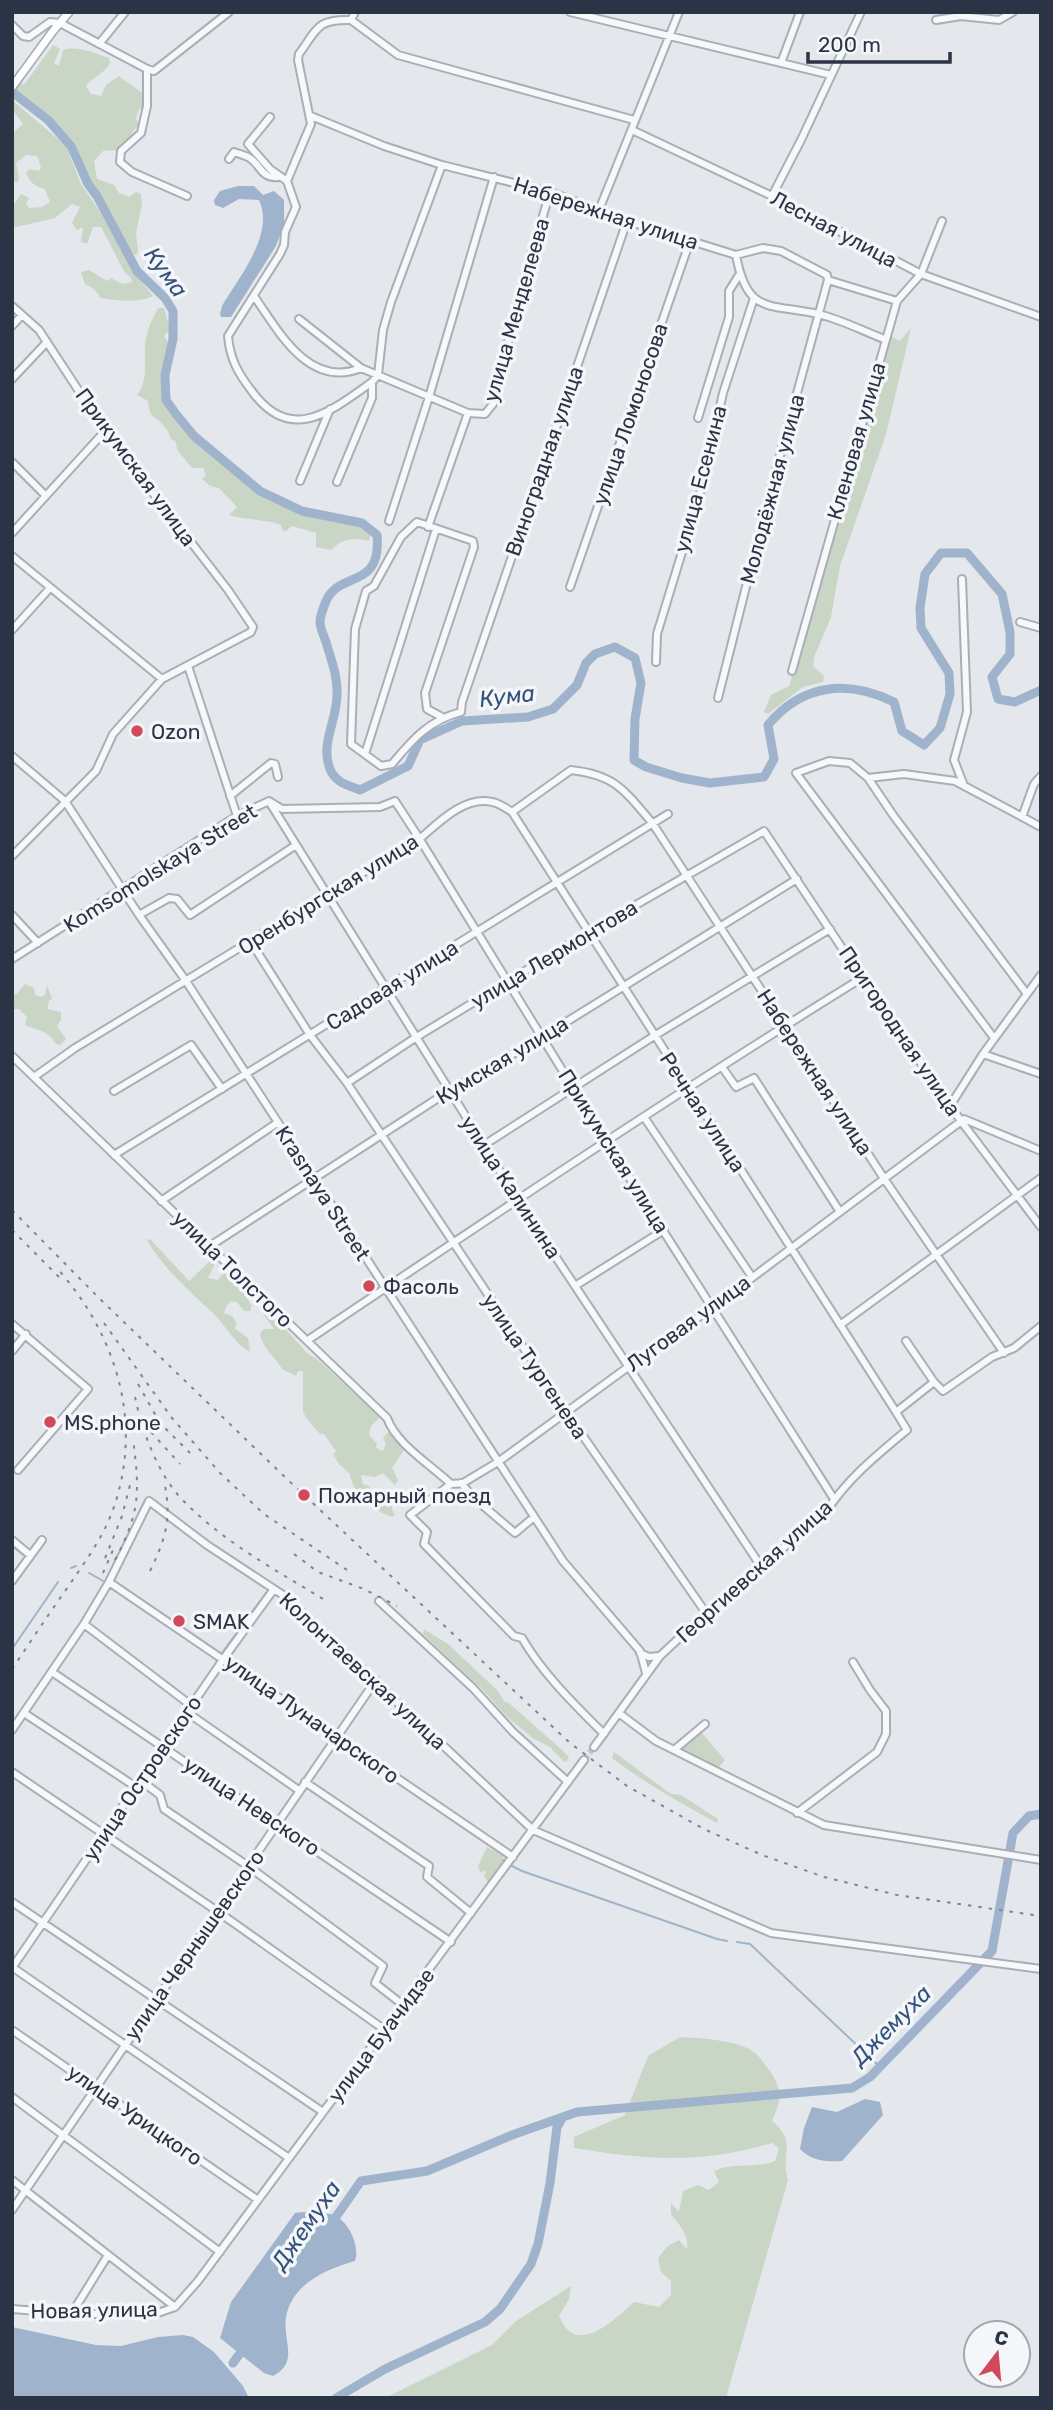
<svg xmlns="http://www.w3.org/2000/svg" width="1053" height="2410" font-family="Rubik,sans-serif">
<rect width="100%" height="100%" fill="#e4e7ec"/>
<path fill="#c9d6c5" d="M53,45l7,4 -6,14 5,3 4,-16c15,-5 31,3 46,8l1,5c-5,10 -17,14 -24,23l5,8 10,2 5,-11 13,-9 26,19v12l-6,2 -3,9 3,7 -7,7v6l-14,12 -15,1 -9,10 3,18 17,6 5,8 10,4 7,-5 5,2 1,9 -6,30 2,19 -2,3 -4,-1 -31,-57 -10,-14 -17,-41 -24,-25 -38,-28v-12l12,8z
M12,100l54,46 15,38 18,26 36,64 18,22c-16,7 -35,5 -52,2l-7,-9 -9,-5 -4,-12 8,-2 18,11 4,-3 11,6 10,-2 -1,-4 -7,-7 -23,-44h-8l-6,17 -6,-2 2,-15 -6,3 -5,-7 8,-16 -8,-3 -17,14 -43,10v-21l9,-13 8,4 -3,6 3,4 13,-1 8,-5 -5,-13c-9,-2 -16,-7 -19,-16l3,-4 10,2 2,-4 -4,-11 -11,-1 -10,8 3,15 -2,5 -5,-2v-47l11,-10 -11,-15z
M158,308h6l6,21 -6,7 4,6 -7,34 2,24 29,38 68,56 41,19 59,12 11,9 -2,7c-16,-4 -27,-2 -38,9l-15,-3v-14l-24,-7 -6,5 -4,-1 -1,-5c-16,-6 -35,-5 -52,-10l8,-8 -18,-19 -9,-2 -8,-7 4,-4 -3,-7h-11l-14,-17 -3,-10 -4,-2c-2,-4 -3,-9 -6,-12 -9,-11 -16,-8 -17,-26l-11,-6c14,-17 4,-40 10,-61 2,-9 7,-18 11,-26z
M911,328l-25,106 -46,132 -9,51 -17,40 -1,9 11,10 -1,6 -20,5 -35,27 -4,-2 7,-17 18,-9 74,-250 21,-86 6,-14 10,5z
M25,984l9,4 1,7 6,2 4,-2 2,-10 5,13 -3,3 -2,8 14,3v8l-4,6 9,13 -6,6 -5,-2c-6,-12 -18,-13 -30,-18l2,-8 -8,-8h-7v-15h5z
M150,1239l39,42 23,-22 3,4 -7,15 10,2 6,-8 3,1 15,17 10,16 -2,5h-6l-7,-9 -5,-1 -6,5 -2,7 8,3 5,8 -3,4 14,10 2,14c-15,-8 -25,-27 -37,-39 -24,-22 -50,-45 -66,-73z
M268,1310l39,43 11,7 62,57 -9,9 -2,9 8,9 -1,4 7,3 3,-7 -3,-6 5,-6 12,10 4,8 -12,18 6,12 -3,5 -12,-12 -8,4 -14,-2 2,9 6,2 4,10 11,-5 8,10v8l3,6 -3,2c-16,-5 -41,-25 -42,-43l-11,-10 -6,-10 3,-3 -12,-17h-4l-14,-16 -3,-7v-40h-5l-2,5 -14,-7c-6,-12 -21,-22 -22,-36l4,-4h10l-12,-17z
M424,1629l24,15 50,47 6,10 6,3 52,46 7,7 -2,4 -3,1 -14,-15 -16,-8 -29,-24 -18,-21 -64,-60z
M701,1732l24,28 -7,8 -36,-19 15,-16z
M614,1752l57,42 10,1 37,24 -1,4c-36,-20 -71,-39 -105,-65z
M487,1847l16,9 -1,8 -14,18 -4,-6 2,-5 -6,1 -2,-6z
M680,2037c19,1 60,3 75,16 5,4 10,12 14,17 14,19 12,32 3,51 26,22 8,32 16,59l-62,218h-341l107,-53 24,-24 55,-35 -2,13 -10,17c17,42 54,5 75,-14l25,5 12,-12v-14l-10,-9 -3,-14 10,-12 11,-6 8,9c2,-15 -7,-23 -16,-35v-11l8,9 4,-21 15,-6 11,5 10,-8 -5,-11c19,-9 41,-2 61,-10l4,-13 -7,-5c-72,21 -125,17 -198,5v-11l51,-22 23,-59z"/>
<path fill="#9fb4cc" d="M238,186h16l9,9 11,-4 10,9v24l-8,22 -45,71h-10l-1,-3 2,-8c17,-29 53,-72 37,-106l-20,-1 -16,9 -8,-3 -1,-5 6,-9z
M865,2099l15,3 3,13 -41,46c-16,1 -31,0 -42,-12l4,-21 8,-21 25,5z
M313,2211c7,2 17,2 23,5 14,8 24,31 19,45 -29,8 -63,23 -69,56 -4,23 14,45 -13,59l-9,-3 -44,-35 11,-36 64,-89z
M12,2327l84,18 25,1 37,-9 25,-2 10,2 21,15 29,34 6,12h-237z"/>
<g fill="none" stroke-linecap="round" stroke-linejoin="round">
<path stroke="#9fb4cc" stroke-width="2" d="M12,1546l13,10
M71,1568l5,-2
M89,1573l16,9
M12,1649l46,-67
M222,1653l44,-60
M503,1860l2,1
M512,1866l10,5 195,68 10,2
M737,1942l13,2 130,123"/>
<path stroke="#9fb4cc" stroke-width="9" d="M12,92l36,28 23,26 17,38 9,12 40,75 28,27 8,13v28l-8,36 1,25 10,14 18,22 66,55 42,20 60,12 15,12c5,55 -37,35 -51,66 -2,5 -6,15 -6,21 0,6 4,14 6,20 5,17 12,35 11,53 0,25 -17,49 -7,74 5,13 17,16 30,21l48,-24 12,-26 42,-19 66,-4 25,-8 24,-24 9,-22 9,-9 20,-7 20,11 6,25 -6,36 -1,41 12,7 36,11 28,5 54,-6 10,-18 -6,-34c34,-41 79,-46 126,-23l8,29 22,14 16,-17 10,-34 -1,-21 -28,-45 -1,-20 5,-34 16,-21h26l35,41 8,38v22l-18,23 6,22 17,3 26,-12
M331,2224l30,-43 66,-10 85,-36 65,-23 275,-24 18,-11 122,-126 21,-118 16,-17 12,-2
M233,2363l13,-18
M336,2398l49,-29 100,-47 15,-13 31,-45 7,-20 12,-61 7,-56 6,-10"/>
<path stroke="#bfc3cb" stroke-width="6" stroke-dasharray="6 3" stroke-linecap="butt" d="M584,1760l10,-13"/>
<g stroke="#a9aeb7" stroke-width="10">
<path id="minor" d="M570,12l261,63
M351,20l47,35 236,65
M936,20l25,-4 38,4 14,-8
M12,25l11,11 6,1 21,-15 10,1 87,46
M99,44l26,-32
M781,63l19,-51
M311,116l73,30 58,19 108,27 77,29 109,34 27,-7 18,3 46,24 1,5 69,21
M270,117l-22,27 22,25 17,12 9,26 -11,25 -1,13 -4,9 -52,82c2,23 10,37 23,54 39,55 79,22 121,-8l6,-7 5,-45 8,-28 51,-137
M632,130l140,66 149,78 120,43
M229,159l5,-7c5,2 12,3 17,7 10,7 11,20 27,18
M287,181l24,-57 -13,-64 1,-6c19,-26 18,-35 52,-34l4,-8
M187,196l-55,-24 -12,-10 1,-11 20,-18 6,-27v-37l7,2 75,-59
M772,196l29,-56 60,-128
M599,210l80,-198
M736,255c11,61 34,48 82,59 22,5 45,17 66,25
M254,296c25,36 55,93 107,72
M12,306l27,24 66,101 123,159 25,37 -2,5 -89,47 -49,55 -17,37 -84,85
M299,319l62,49 107,45
M12,326l10,-11
M12,379l35,-37
M698,418l31,-101v-26l10,-16
M12,462l34,34
M300,481l30,-72
M337,482l35,-84v-16
M389,521l40,-124 65,-220
M428,527l40,-114 17,1 8,-10 26,-107 31,-105
M12,533l93,-102
M12,556l150,123
M962,579l5,133 -13,48 9,23
M570,587l120,-346
M1020,622l21,6
M12,630l38,-42
M656,662l1,-28 47,-154 19,-87 31,-95
M188,666l49,150
M792,671l105,-370 24,-27 21,-53
M718,698l50,-199 60,-219
M442,717l-15,-8 -2,-16 49,-146 -1,-6 -56,-19 -16,15 -27,49 -8,5 -11,38 -4,115 30,22 11,-2c20,-24 37,-44 69,-52l1,-10 165,-481
M365,754l71,-225
M12,756l53,45 74,114 47,66 377,580 77,90 6,22
M868,778l25,37 134,179
M230,796l41,-33 4,1 3,13
M270,803l248,397 244,368
M512,812l384,600
M1022,817l12,-33 7,-8
M12,915l26,28
M139,915l30,-17 8,1 13,16 106,-70
M251,942l59,93 37,48 220,330 139,200
M12,959l225,-143 32,-15 13,8 98,-2 15,-6 24,37 187,303 228,358
M994,1038l-198,-265 33,-12 21,2 18,15 36,-4 51,7 86,46
M983,1054l58,20
M12,1056l375,362c10,27 43,46 64,66
M722,1067l14,20 18,-9 86,134
M34,1077l41,-29 348,-212c18,-16 43,-40 69,-34 7,1 14,6 20,10l59,-42c45,5 54,21 82,54l232,356 119,173
M347,1083l68,-45 174,-106 175,-101 98,147 99,143 80,106
M114,1091l77,-46 31,44
M950,1106l33,-52 58,-79
M644,1117l108,160
M484,1145l170,-109 176,-107
M114,1155l554,-341
M161,1201l116,-78
M210,1246l239,-155 93,-54 255,-158
M575,1286l89,-56
M12,1324l76,65 -70,81
M840,1325l201,-147
M308,1340c183,-123 366,-246 554,-362
M906,1341l28,41
M12,1351l14,-17
M461,1483l13,15 41,35 19,-16
M12,1540l18,15
M12,1581l30,-41
M109,1582l404,275
M379,1601l94,87 40,44 55,50
M84,1624l104,79v10l112,78
M640,1653l9,4 11,-1
M52,1672l399,270
M24,1713l112,74
M620,1714l36,27 168,84 217,35
M12,1730l72,-106 25,-42 40,-81 58,44 76,50 250,235 238,103 270,36
M604,1734c-30,-30 -61,-60 -82,-96l-8,-2 -90,-92 3,-12 -17,-17 41,-31 12,-1 35,-21 130,-95 85,-60 251,-188 77,32
M594,1747l66,-91 46,-43 120,-101c21,-33 52,-58 81,-82l-11,-18 38,-30 9,9 49,-34 22,-9 27,-22
M674,1750l31,-26
M12,1772l205,139 168,119
M140,1780l20,15 4,14 84,57 135,100 -8,17 28,22
M305,1782l124,84 -2,11 44,36
M797,1813l80,-61 9,-18v-23l-16,-21 -17,-28
M12,1902l311,210
M12,1967l277,191
M12,1968l212,-310 50,-69
M12,2030l246,170
M12,2097l208,155
M12,2180l163,127
M12,2210l364,-530
M12,2309l65,5h78l20,-7 23,-26 386,-521
M72,2313l36,-58"/>
</g>
<g stroke="#a3abb8" stroke-width="10">
<path id="major" d="M12,87l41,-56 16,-19"/>
</g>
<use href="#minor" stroke="#f7f8fa" stroke-width="6"/>
<use href="#major" stroke="#fff" stroke-width="7"/>
<path stroke="#7d8696" stroke-width="2" stroke-dasharray="3.5 7" stroke-linecap="butt" d="M12,1210l88,89 188,181 282,263 57,43 77,43 58,26 62,22 73,18 144,21
M12,1230l47,47
M104,1323l68,95 48,55 44,41 86,58
M138,1384l22,39 30,30
M135,1397c7,33 21,72 43,98 40,44 96,74 145,104
M151,1432l29,32
M294,1554l24,18 46,17 33,17
M105,1558l17,-42 8,-31
M115,1560c25,-48 25,-67 18,-121
M150,1571c16,-33 22,-53 14,-90
M103,1573l10,-23
M12,1669c19,-28 38,-57 58,-85 15,-22 31,-44 41,-69 34,-88 7,-179 -55,-248"/>
</g>
<g fill="#d1495b" stroke="#f4f6f9" stroke-width="2.5">
<circle cx="137" cy="731" r="7"/>
<circle cx="369" cy="1286" r="7"/>
<circle cx="50" cy="1422" r="7"/>
<circle cx="304" cy="1495" r="7"/>
<circle cx="179" cy="1621" r="7"/>
</g>
<g text-anchor="middle" dominant-baseline="central" stroke-width="7" stroke-linejoin="round" paint-order="stroke">
<g font-size="21" fill="#2b3445" stroke="#f4f6f9">
<text transform="translate(606 213) rotate(18)">Набережная улица</text>
<text transform="translate(834 229) rotate(28)">Лесная улица</text>
<text transform="translate(516 310) rotate(-74)">улица Менделеева</text>
<text transform="translate(630 414) rotate(-71)">улица Ломоносова</text>
<text transform="translate(856 441) rotate(-74)">Кленовая улица</text>
<text transform="translate(544 461) rotate(-71)">Виноградная улица</text>
<text transform="translate(136 467) rotate(54)">Прикумская улица</text>
<text transform="translate(700 479) rotate(-75)">улица Есенина</text>
<text transform="translate(772 489) rotate(-75)">Молодёжная улица</text>
<text transform="translate(160 868) rotate(-32)">Komsomolskaya Street</text>
<text transform="translate(328 894) rotate(-32)">Оренбургская улица</text>
<text transform="translate(554 954) rotate(-31)">улица Лермонтова</text>
<text transform="translate(392 985) rotate(-32)">Садовая улица</text>
<text transform="translate(900 1031) rotate(56)">Пригородная улица</text>
<text transform="translate(502 1060) rotate(-31)">Кумская улица</text>
<text transform="translate(815 1072) rotate(57)">Набережная улица</text>
<text transform="translate(703 1112) rotate(57)">Речная улица</text>
<text transform="translate(614 1151) rotate(58)">Прикумская улица</text>
<text transform="translate(511 1187) rotate(57)">улица Калинина</text>
<text transform="translate(323 1193) rotate(57)">Krasnaya Street</text>
<text transform="translate(233 1269) rotate(44)">улица Толстого</text>
<text transform="translate(688 1323) rotate(-36)">Луговая улица</text>
<text transform="translate(535 1366) rotate(56)">улица Тургенева</text>
<text transform="translate(754 1571) rotate(-42)">Георгиевская улица</text>
<text transform="translate(363 1671) rotate(43)">Колонтаевская улица</text>
<text transform="translate(312 1719) rotate(35)">улица Луначарского</text>
<text transform="translate(142 1778) rotate(-56)">улица Островского</text>
<text transform="translate(252 1806) rotate(34)">улица Невского</text>
<text transform="translate(194 1945) rotate(-55)">улица Чернышевского</text>
<text transform="translate(381 2035) rotate(-53)">улица Буачидзе</text>
<text transform="translate(135 2115) rotate(35)">улица Урицкого</text>
<text transform="translate(94 2310) rotate(-1)">Новая улица</text>
</g>
<g font-size="21" fill="#2b3445" stroke="#f4f6f9" text-anchor="start">
<text x="151" y="731">Ozon</text>
<text x="383" y="1286">Фасоль</text>
<text x="64" y="1422">MS.phone</text>
<text x="318" y="1495">Пожарный поезд</text>
<text x="193" y="1621">SMAK</text>
</g>
<g font-size="23" font-style="italic" fill="#34527a" stroke="#f4f6f9">
<text transform="translate(166 272) rotate(54)">Кума</text>
<text transform="translate(507 696) rotate(-7)">Кума</text>
<text transform="translate(891 2025) rotate(-45)">Джемуха</text>
<text transform="translate(306 2225) rotate(-55)">Джемуха</text>
</g>
</g>
<rect width="1053" height="2410" fill="none" stroke="#2b3445" stroke-width="28"/>
<g transform="translate(997 2354) rotate(16)"><circle r="33" fill="#f4f6f9" stroke="#a4a8b1" stroke-width="2"/>
<path d="M0-5L12 26L0 18L-12 26Z" fill="#d1495b"/>
<text y="-10" font-size="19" font-weight="bold" text-anchor="middle" fill="#2b3445">С</text>
</g>
<path d="M808 52v10h142v-10" fill="none" stroke="#2b3445" stroke-width="3.5"/>
<text x="818" y="52" font-size="21" fill="#2b3445" stroke="#f4f6f9" stroke-width="5" paint-order="stroke">200 m</text>
</svg>
